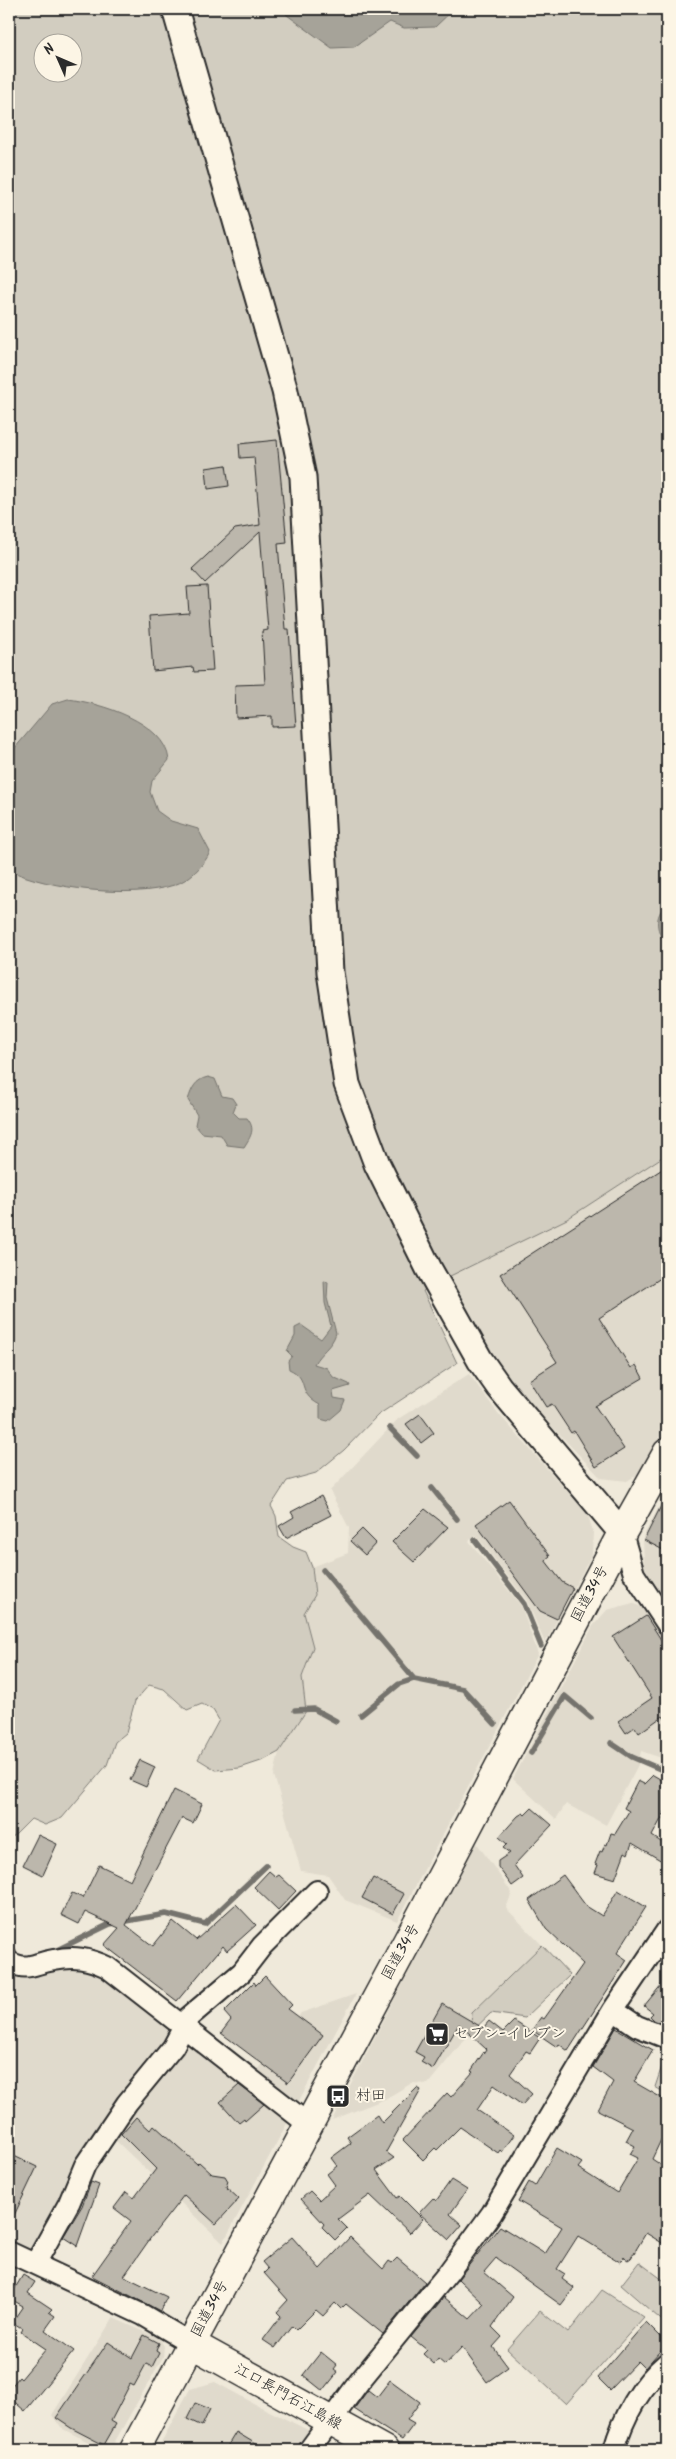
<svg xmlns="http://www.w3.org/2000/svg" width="676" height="2459" font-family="Kalam,'Klee One',sans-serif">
<rect width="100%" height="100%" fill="#efe9da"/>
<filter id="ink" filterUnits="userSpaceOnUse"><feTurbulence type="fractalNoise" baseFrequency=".02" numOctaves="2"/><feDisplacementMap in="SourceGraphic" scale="10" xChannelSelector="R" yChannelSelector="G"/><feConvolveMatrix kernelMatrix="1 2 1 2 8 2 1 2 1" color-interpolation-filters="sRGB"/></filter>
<g filter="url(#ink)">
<path fill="#e0dacc" d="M667,1154v268l-24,49 -16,10 -26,-3 -60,-63 -54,-63 -41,-74 121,-59z
M469,1374l28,38 91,103 5,17 -1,22 -47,89 -18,-42 -51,-66 -7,6 52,65 17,48 -141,267 -52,-21 -17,-25 -27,-4 -27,-96 5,-23 27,-41 -4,-34 11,-30 -9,-34 11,-18 -3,-28 36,-14 1,-25 -19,-37 68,-72z
M667,1492v108h-2l-21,-34 -1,-29z
M633,1603l14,7 20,33v117l-26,-9 -3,14 -32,60 -40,-21 -10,15 -43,-40 80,-153 14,-16z
M476,1842l36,51 -6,15 36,37 -70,68 -2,20 -42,51 -16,-1 -27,16 -53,21z
M60,1965l35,3 78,59 -6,20 -132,206 -26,-4v-278l18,8z
M356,1994l-133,249 -111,-106 85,-111 60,44 44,-57z
M113,2318l46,20 5,8 -1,11 -53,93h-6l-43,-22 -9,-13z
M215,2382l42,23 57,28 -12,17h-145l33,-61z"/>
<path fill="#d2cdc0" stroke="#7e7c76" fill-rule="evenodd" d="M9,9h658v1145l-100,65 -121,59 -23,13 34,72 -79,52 -34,35 -28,23 -29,8 -16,25 5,10 3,21 14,10 13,5 6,15 3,28 -11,18 9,34 -11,30 4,34 -27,41 -15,8 -24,8 -24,2 -18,-11 21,-39 -6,-10 -11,-6 -15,6 -23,-21 -15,-4 -14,16 -9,32 -11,9 -8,23 -45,53 -17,7 -14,-6 -17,17 -5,1zM42,42h30v30h-30z
M542,1945l28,30 -45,43 -34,-5 -21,20 2,-20z
M667,2051v43l-12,-7z
M639,2262l28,21v42l-46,-40z
M602,2290l42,27 -78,87 -59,-55 33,-38 28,22z"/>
<path fill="#a6a399" stroke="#75736d" d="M283,9h171l-19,18 -31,1 -14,-6 -36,25 -22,1 -45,-33z
M68,699c32,4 97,23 101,61l-17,21 -2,11 7,19 14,10 27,8 12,23c-7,15 -21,28 -36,33 -42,14 -126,4 -165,-15v-115l43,-51z
M667,904v41c-11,-13 -14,-29 0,-41z
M208,1077l7,2 7,17 10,2 4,6 -3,8 6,6h8c9,11 4,18 -3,29l-17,-2 -6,-10 -19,-2 -7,-8 2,-10 -9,-15c4,-12 7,-20 20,-23z
M324,1281l4,1 -1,16 9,35c-4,14 -16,19 -22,31l13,4 6,9 16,7 1,2 -17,5 1,7 11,2 -4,10 -13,11 -8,-2v-14c-25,-13 -9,-26 -31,-36l-1,-8 4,-5 -5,-5 8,-15v-8l6,-3 20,14 10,-13 -6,-23z"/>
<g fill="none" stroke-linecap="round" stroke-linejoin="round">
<path stroke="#75736d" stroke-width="5.5" d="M390,1428l27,28
M432,1488l25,31
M475,1540l49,64 17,42
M323,1570l91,109
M295,1710l19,-1 22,12
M361,1715l38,-31 15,-5 49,10 32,35
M611,1743l21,14 35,15
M531,1753l34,-57 26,22
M57,1950l53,-26 56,-10 39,10 61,-58
M9,1951l5,1"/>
</g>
<path fill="#bcb7ac" stroke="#2b2b2b" d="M277,440l10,103 -9,1 7,85h4l7,97 -24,1v-11l-36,2 -1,-33 30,-1 -3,-53 6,-1 -8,-98 -55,51 -13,-14 43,-40 25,-4 -6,-68 -14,1 -1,-14z
M226,465l3,21 -21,3 -2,-21z
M207,586l6,85 -19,1 -1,-5 -40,4 -4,-55 40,-3 -2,-26z
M667,1166v108l-68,44 32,50 5,-3 7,13 -48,28 29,43 -28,18 -22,-36 -3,2 -19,-29 -6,3 -17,-27 28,-18 -57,-88z
M420,1414l14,19 -13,10 -15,-19z
M667,1494v58l-23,-12z
M321,1496l10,19 -45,23 -7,-12 15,-9 -3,-5z
M509,1500l41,56 -5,4 17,22 11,6 -16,31 -17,-8 -64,-87z
M425,1509l23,18 -34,35 -22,-20z
M362,1529l14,14 -11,12 -15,-14z
M646,1616l21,33v73l-4,-6 -24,17 -4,-6 -9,6 -8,-12 34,-23 -39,-61z
M140,1760l15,7 -9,20 -16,-7z
M653,1775l14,8v25l-15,28 15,10v18l-35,-21 -4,11 -3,-2 -10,27 -20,-6 3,-8 -3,-1 5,-13 2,1 3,-8 2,1 4,-12 4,1 14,-23 -5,-3 14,-27 6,3z
M174,1790l28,14 -9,19 -11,-5 -56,107 27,21 20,-25 23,19 40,-36 20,21 -29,26 -4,-5 -46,55 -73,-56 15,-17 -34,-16 -6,12 -18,-9 11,-22 11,5 16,-33 31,15z
M532,1808l20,17 -38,40 9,13 -11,8 -14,-19v-6l12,-8 -7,-5 4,-4 -8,-7 19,-21 5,-3 2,2z
M38,1835l19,9 -14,31 -20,-10z
M269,1871l7,6 3,-2 17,16 -18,19 -24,-23z
M563,1875l23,31 16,10 16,-26 28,17 -29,46 10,7 -59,91 -9,-7 -2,3 -25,-17 9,-13 3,2 39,-55 -37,-35 -17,-29z
M373,1878l31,16 -11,20 -31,-16z
M265,1976l27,29 -4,4 35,26 -35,48 -67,-50 10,-13 -7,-8 30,-30 2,3z
M667,1978v47l-12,-4 -5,-5 3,-3 -9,-7z
M442,2004l41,24 6,-7 14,11 11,-11 26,17 -10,15 -4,-2 -16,23 22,20 -10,11 -28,-20 -17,25 37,25 -12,17 -2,-2 -2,3 -38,-26 -23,23 -2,-2 -12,12 -20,-20 44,-47 4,4 22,-25 -2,-1 15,-22 -27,-25 -26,45 -12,-7 3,-5 -9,-5z
M616,2028l37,22 -19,32 33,19v26l-15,32 15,10v77l-21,-13 -15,25 -3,2 -5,-3 -3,5 -42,-26 -21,33 8,5 -3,5 12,9 -13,17 -65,-47 -12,14 29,25 -21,30 10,10 -9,10 15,20 -21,15 -25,-35 -17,18 -7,-6 -4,5 -11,-10 4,-4 -16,-13 33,-40 26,22 14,-15 -26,-25 42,-53 45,28 17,-27 -44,-26 11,-19 6,4 22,-38 25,15 -4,5 39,25 21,-35 -8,-4 5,-8 -9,-5 7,-13 -35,-18 15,-28 -20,-15z
M239,2085l25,19 -19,17 -1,-2 -5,4 -19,-21z
M417,2088l4,2 -35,62 8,6 -18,12 21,28 3,-2 23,23 -13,14 -40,-38 -32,24 9,9 -12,12 -13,-13 2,-3 -23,-25 9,-8 9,9 16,-15 -8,-11 10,-8 -6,-8 20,-15 -4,-6 30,-22 5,8z
M136,2117l14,13 4,-5 43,39 2,-2 13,12 13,2 3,5 -2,6 13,12 -23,25 -32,-29 -32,41 -28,40 43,21 -7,14 -68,-35 39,-55 -17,-13 12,-16 8,6 22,-29 -35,-35z
M14,2156l23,11 -28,59v-59z
M451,2180l16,10 -17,24 12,11 -13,15 -30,-27 14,-15 3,3z
M91,2182l8,3 -22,61 -14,-9 19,-31z
M292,2237l28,32 30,-32 33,32 6,-8 3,2 5,-5 28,24 -42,52 -37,-30 -5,5 -6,-6 -12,13 -7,-6 -20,20 -4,-4 -17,22 -12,-8 18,-24 -4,-4 11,-12 -24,-27 4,-4 -6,-7z
M23,2275l12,7 -7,11 24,16 -3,3 6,4 -10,14 29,21 -49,60 -16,-14v-8l10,-12 2,2 25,-30 -25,-17 2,-3 -11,-7 11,-16 -14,-8z
M646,2322l21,21 -22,25 -7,-7 -28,29 -12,-12z
M144,2335l15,8 -3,8 3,2 -7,14 -6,-3 -12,22 -4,-2 -19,37 5,3 -12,21 -33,-17 -15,-10 52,-76 24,16z
M321,2352l16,13 -3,4 4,3 -15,19 -20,-16z
M390,2380l30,22 -13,18 7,4 -12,16 -48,-31 14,-19 9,7z
M195,2403l15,6 -8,17 -15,-7z
M236,2432l30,18h-41z"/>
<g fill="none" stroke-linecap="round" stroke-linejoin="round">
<g stroke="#2b2b2b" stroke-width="24">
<path id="minor" d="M622,1533l12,41 33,50
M9,1962c21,10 24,1 45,-2 20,-4 34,-2 53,7l201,157
M613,2010l24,16 30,12
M9,2252l134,63 49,29
M35,2264l34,-61 16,-38 42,-62 46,-56 16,-30 53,-45 20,-26 55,-55
M309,2450l50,-68 89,-109 44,-60 121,-203 54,-80
M614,2450c9,-33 27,-65 53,-87"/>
</g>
<g stroke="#2b2b2b" stroke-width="29">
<path id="tertiary" d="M175,9l110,382 18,86 27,495 17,112 30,80 52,105 51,91 19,27 123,146"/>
</g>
<g stroke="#2b2b2b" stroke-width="31">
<path id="secondary" d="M192,2344l192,106"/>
</g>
<g stroke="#2b2b2b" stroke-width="31">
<path id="trunk" d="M134,2450l281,-523 207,-394 45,-80"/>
</g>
<use href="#minor" stroke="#fcf5e5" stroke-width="20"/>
<use href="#tertiary" stroke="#fcf5e5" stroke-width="25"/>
<use href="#secondary" stroke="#fcf5e5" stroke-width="28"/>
<use href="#trunk" stroke="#fcf5e5" stroke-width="28"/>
</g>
</g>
<defs>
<g id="supermarket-square" transform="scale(1.25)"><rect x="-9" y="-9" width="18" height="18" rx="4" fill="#2b2b2b" stroke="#fcf5e5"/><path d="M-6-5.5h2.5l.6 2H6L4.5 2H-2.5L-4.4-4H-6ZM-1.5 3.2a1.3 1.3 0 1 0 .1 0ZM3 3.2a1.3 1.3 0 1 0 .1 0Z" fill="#fff"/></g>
<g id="bus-square" transform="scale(1.25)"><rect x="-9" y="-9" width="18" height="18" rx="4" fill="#2b2b2b" stroke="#fcf5e5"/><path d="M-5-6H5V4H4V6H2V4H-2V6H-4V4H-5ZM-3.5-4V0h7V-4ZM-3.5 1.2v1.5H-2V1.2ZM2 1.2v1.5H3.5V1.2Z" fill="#fff"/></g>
</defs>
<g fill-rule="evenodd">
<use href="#supermarket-square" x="437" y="2034"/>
<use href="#bus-square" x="338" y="2096"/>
</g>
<g text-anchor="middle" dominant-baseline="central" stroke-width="4" stroke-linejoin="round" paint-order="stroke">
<g font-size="15" fill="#2b2b2b" stroke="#fcf5e5">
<text transform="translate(590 1594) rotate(-62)">国道34号</text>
<text transform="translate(401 1952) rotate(-61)">国道34号</text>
<text transform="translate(210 2309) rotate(-62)">国道34号</text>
<text transform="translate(288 2397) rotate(29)">江口長門石江島線</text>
</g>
<g font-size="15" fill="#2b2b2b" stroke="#fcf5e5" text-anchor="start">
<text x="454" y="2034">セブン-イレブン</text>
<text x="356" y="2096">村田</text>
</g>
</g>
<rect width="676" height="2459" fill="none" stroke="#fcf5e5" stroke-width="30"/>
<rect x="15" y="15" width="646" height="2429" fill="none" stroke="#2b2b2b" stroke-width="2" filter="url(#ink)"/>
<g transform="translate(58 58) rotate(315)"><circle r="24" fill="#fcf5e5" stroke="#a8a49b"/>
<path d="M0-4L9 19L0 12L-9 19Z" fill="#2b2b2b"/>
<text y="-8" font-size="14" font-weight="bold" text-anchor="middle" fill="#2b2b2b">N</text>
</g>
</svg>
